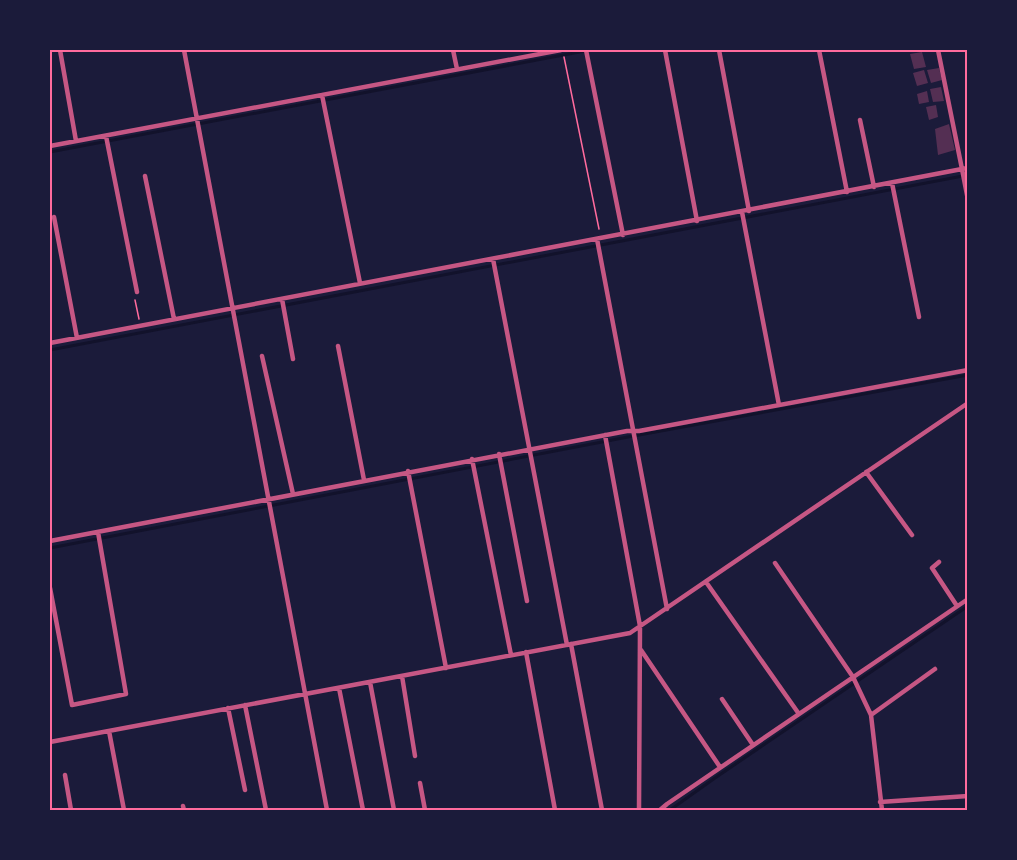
<svg xmlns="http://www.w3.org/2000/svg" width="1017" height="860" font-family="Rubik,sans-serif">
<rect width="100%" height="100%" fill="#1b1b3a"/>
<g fill="none" stroke-linecap="round" stroke-linejoin="round">
<path stroke="#12122b" stroke-width="3" d="M50,152l540,-102
M50,350l918,-175
M50,548l578,-111 340,-62
M670,810l45,-32 253,-172"/>
</g>
<path fill="#542f53" d="M922,52l4,15 -12,2 -4,-15z
M939,68l3,12 -11,3 -4,-13z
M924,70l4,13 -11,3 -4,-13z
M941,87l3,14 -11,1 -3,-13z
M927,91l2,11 -10,2 -2,-10z
M936,105l2,12 -9,3 -3,-13z
M949,124l6,26 -17,5 -3,-26z"/>
<g fill="none" stroke-linecap="round" stroke-linejoin="round">
<path stroke="#ff6b9d" stroke-width="1.5" d="M564,57l35,172
M135,300l4,19"/>
<path stroke="#c65784" stroke-width="4.5" d="M60,50l16,91
M184,50l143,760
M453,50l4,19
M586,50l37,185
M665,50l32,171
M719,50l30,161
M819,50l28,142
M938,50l24,119 6,-1
M322,95l38,188
M860,120l14,67
M106,136l31,156
M50,146l511,-96
M145,176l29,143
M892,183l27,134
M742,212l37,193
M54,217l23,121
M597,239l70,370
M493,259l74,386
M282,299l11,60
M50,343l912,-174 6,31
M338,346l26,134
M262,356l31,138
M605,435l35,191 -1,184
M499,454l28,147
M472,459l39,196
M408,471l38,197
M866,472l46,63
M50,541l577,-110h12l329,-61
M939,562l-7,6 25,38
M775,563l78,114 18,38
M706,582l93,132
M50,588l22,117 54,-11 -28,-162
M571,644l31,166
M641,650l79,117
M526,652l29,158
M402,676l13,80
M370,682l24,128
M339,688l24,122
M722,699l31,46
M245,705l21,105
M228,708l17,82
M109,731l15,79
M50,742l580,-109 338,-230
M65,775l6,35
M420,783l5,27
M880,802l88,-6
M183,806l1,4
M660,810l7,-6 301,-205
M882,810l-11,-95 64,-46"/>
</g>
<rect width="1017" height="860" fill="none" stroke="#1b1b3a" stroke-width="102"/>
<rect x="51" y="51" width="915" height="758" fill="none" stroke="#ff6b9d" stroke-width="2"/>
</svg>
